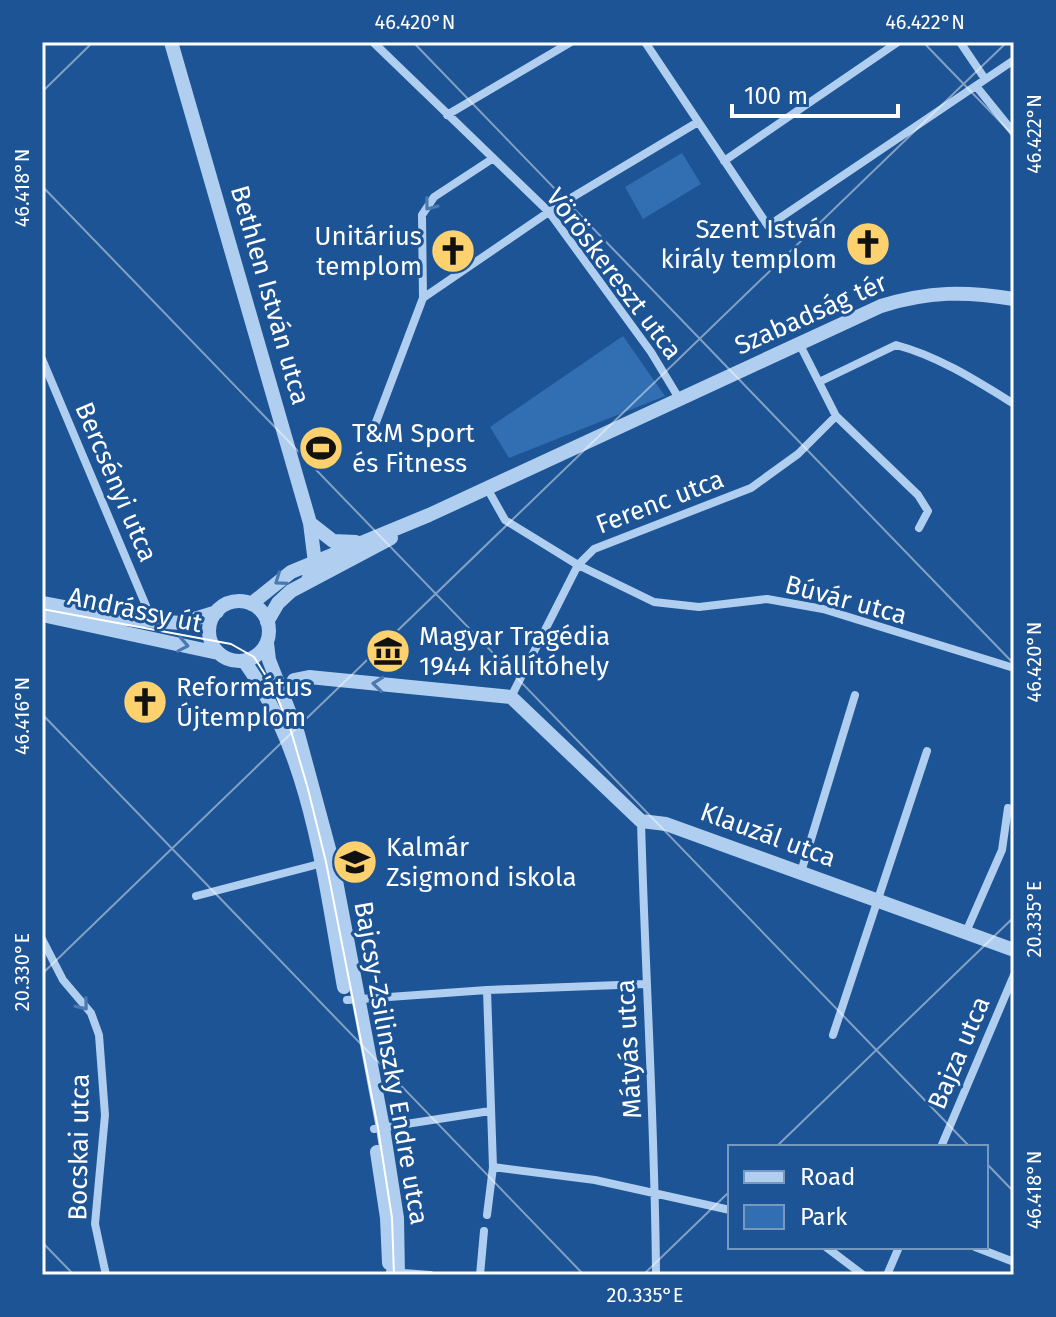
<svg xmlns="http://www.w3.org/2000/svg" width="1056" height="1317" font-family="'Fira Sans',sans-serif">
<rect width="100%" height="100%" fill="#1d5495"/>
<path fill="#326fb2" d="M682,153l19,31 -58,35 -18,-32z
M623,336l42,60 -156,62 -19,-31z"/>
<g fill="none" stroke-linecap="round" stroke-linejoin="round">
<path stroke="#b0ceef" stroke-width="8" d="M373,42l176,170 102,140 29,48
M645,42l123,184 246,-166
M960,42l25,37
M976,86l38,47
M447,115l124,-73
M724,161l174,-119
M423,298l133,-91 142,-85
M799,343l37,73 82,79 10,16 -9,17
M42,359l110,261
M819,382l77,-37c42,11 81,36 118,59
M370,438l53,-140 -1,-83 12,-18 58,-38
M487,488l18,32 73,45 76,37 45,5 68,-8 56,10 191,59
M511,697l67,-132 16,-16 157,-61 47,-34 38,-38
M641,821c4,151 14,303 15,454
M801,872l54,-177
M196,896l127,-33
M966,932l36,-82 6,-42
M42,939l21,41 28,33 8,22 6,80 -10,109 11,51
M347,1000l140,-10 158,-6
M833,1035l94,-284
M374,1129l116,-18
M941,1147l73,-172
M493,1167l102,13 135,30
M487,1215l6,-48 -6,-177
M826,1247l37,28
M975,1247l39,15
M390,1272l40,3
M480,1275l4,-44
M887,1275l12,-28"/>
<path stroke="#b0ceef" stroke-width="14" d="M171,42l139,481 5,40 -7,17
M310,523l23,18 23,1
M209 631a30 30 0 1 1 60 0a30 30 0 1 1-60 0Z
M42,603l85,16 54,4 36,-11
M251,604l40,-32 138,-57 452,-209c48,-15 84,-15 133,-7
M42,615l176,38
M267,622l11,-19 13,-12 100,-53
M267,643l2,17 29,74 34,126 51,268 14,90 1,57
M244,661c67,93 80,216 100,326
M294,680l15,-3 202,20 130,124 25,3 348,126
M377,1152l10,66 2,45"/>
<path stroke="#fff" stroke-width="2" d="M42,609l189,35 23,13 19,30 18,44 17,58 18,73 52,266 14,90 2,57"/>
</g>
<defs><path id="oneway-chevron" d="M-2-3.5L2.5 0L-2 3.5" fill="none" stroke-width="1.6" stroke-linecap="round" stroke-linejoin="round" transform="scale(2)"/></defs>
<g stroke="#4979b0">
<use href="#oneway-chevron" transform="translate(430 205) rotate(128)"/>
<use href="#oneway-chevron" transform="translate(280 580) rotate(145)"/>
<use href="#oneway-chevron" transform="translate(183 645) rotate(10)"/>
<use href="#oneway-chevron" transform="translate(378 684) rotate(-174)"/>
<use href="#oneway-chevron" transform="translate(83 1005) rotate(51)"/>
</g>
<path fill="none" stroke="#fff" stroke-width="2" stroke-opacity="0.45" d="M413,42l601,622M923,42l91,94M42,92l51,-50M42,186l928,961M42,714l542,561M42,974l965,-932M776,1147l238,-230M986,1163l28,29M42,1242l32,33M643,1275l87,-84"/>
<defs>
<g id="church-disc" transform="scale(2.3)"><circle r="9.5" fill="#fed16f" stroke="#1d5495"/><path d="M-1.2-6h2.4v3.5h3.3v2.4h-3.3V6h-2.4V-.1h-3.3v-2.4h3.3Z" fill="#111"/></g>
<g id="stadium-disc" transform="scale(2.3)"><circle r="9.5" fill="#fed16f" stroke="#1d5495"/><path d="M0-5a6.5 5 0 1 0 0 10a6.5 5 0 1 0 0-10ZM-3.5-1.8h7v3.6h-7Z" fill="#111"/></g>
<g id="museum-disc" transform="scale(2.3)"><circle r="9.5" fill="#fed16f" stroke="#1d5495"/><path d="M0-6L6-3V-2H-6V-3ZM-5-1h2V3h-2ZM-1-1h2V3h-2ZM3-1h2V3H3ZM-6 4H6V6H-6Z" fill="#111"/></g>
<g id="school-disc" transform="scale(2.3)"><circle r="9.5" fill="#fed16f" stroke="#1d5495"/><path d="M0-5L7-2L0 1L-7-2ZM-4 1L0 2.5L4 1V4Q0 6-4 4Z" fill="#111"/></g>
</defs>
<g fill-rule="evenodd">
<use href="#church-disc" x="868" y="244"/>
<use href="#church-disc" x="453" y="251"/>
<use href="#stadium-disc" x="321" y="448"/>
<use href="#museum-disc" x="388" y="651"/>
<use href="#church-disc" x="145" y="702"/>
<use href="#school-disc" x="355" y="862"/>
</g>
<g text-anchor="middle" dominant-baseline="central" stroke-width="6" stroke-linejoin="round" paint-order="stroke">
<g font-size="26" fill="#fff" stroke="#1d5495" text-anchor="start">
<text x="837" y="229" text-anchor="end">Szent István<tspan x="837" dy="30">király templom</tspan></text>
<text x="422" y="236" text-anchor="end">Unitárius<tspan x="422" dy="30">templom</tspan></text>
<text x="352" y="433">T&amp;M Sport<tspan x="352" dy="30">és Fitness</tspan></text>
<text x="419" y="636">Magyar Tragédia<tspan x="419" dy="30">1944 kiállítóhely</tspan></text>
<text x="176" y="687">Református<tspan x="176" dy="30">Újtemplom</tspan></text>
<text x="386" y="847">Kalmár<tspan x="386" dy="30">Zsigmond iskola</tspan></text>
</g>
<g font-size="26" fill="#fff" stroke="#1d5495">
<text transform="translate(614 274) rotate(53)">Vöröskereszt utca</text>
<text transform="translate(270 295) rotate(74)">Bethlen István utca</text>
<text transform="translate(811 314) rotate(-24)">Szabadság tér</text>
<text transform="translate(116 482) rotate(67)">Bercsényi utca</text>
<text transform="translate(660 502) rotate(-21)">Ferenc utca</text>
<text transform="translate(846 600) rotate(15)">Búvár utca</text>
<text transform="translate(135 610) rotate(12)">Andrássy út</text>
<text transform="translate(768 835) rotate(20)">Klauzál utca</text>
<text transform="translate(629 1049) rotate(-93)">Mátyás utca</text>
<text transform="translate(959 1053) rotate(-67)">Bajza utca</text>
<text transform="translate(391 1063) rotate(80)">Bajcsy-Zsilinszky Endre utca</text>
<text transform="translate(79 1147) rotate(-89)">Bocskai utca</text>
</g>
</g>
<rect width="1056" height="1317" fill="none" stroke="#1d5495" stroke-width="88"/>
<rect x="728" y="1145" width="260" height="104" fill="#1d5495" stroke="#7798bf" stroke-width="2"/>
<rect x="744" y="1171" width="40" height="12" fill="#b0ceef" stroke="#7798bf" stroke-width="2"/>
<text x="800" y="1185" font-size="24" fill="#ffffff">Road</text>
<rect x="744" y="1205" width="40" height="24" fill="#326fb2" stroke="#7798bf" stroke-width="2"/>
<text x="800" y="1225" font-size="24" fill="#ffffff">Park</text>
<path d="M732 104v12h166v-12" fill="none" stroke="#ffffff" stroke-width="4"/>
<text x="744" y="104" font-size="24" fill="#ffffff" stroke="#1d5495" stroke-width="6" paint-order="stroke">100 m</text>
<rect x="44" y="44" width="968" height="1229" fill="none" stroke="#fff" stroke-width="3"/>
<g font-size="20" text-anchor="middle" fill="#fff">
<text x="415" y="29">46.420°N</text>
<text x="925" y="29">46.422°N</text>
<text transform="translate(1034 134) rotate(-90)" y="7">46.422°N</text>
<text transform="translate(22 188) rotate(-90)" y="7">46.418°N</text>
<text transform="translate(1034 662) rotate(-90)" y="7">46.420°N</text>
<text transform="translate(22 716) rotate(-90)" y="7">46.416°N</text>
<text transform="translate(1034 919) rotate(-90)" y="7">20.335°E</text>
<text transform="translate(22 972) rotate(-90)" y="7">20.330°E</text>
<text transform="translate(1034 1190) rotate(-90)" y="7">46.418°N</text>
<text x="645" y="1302">20.335°E</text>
</g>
</svg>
